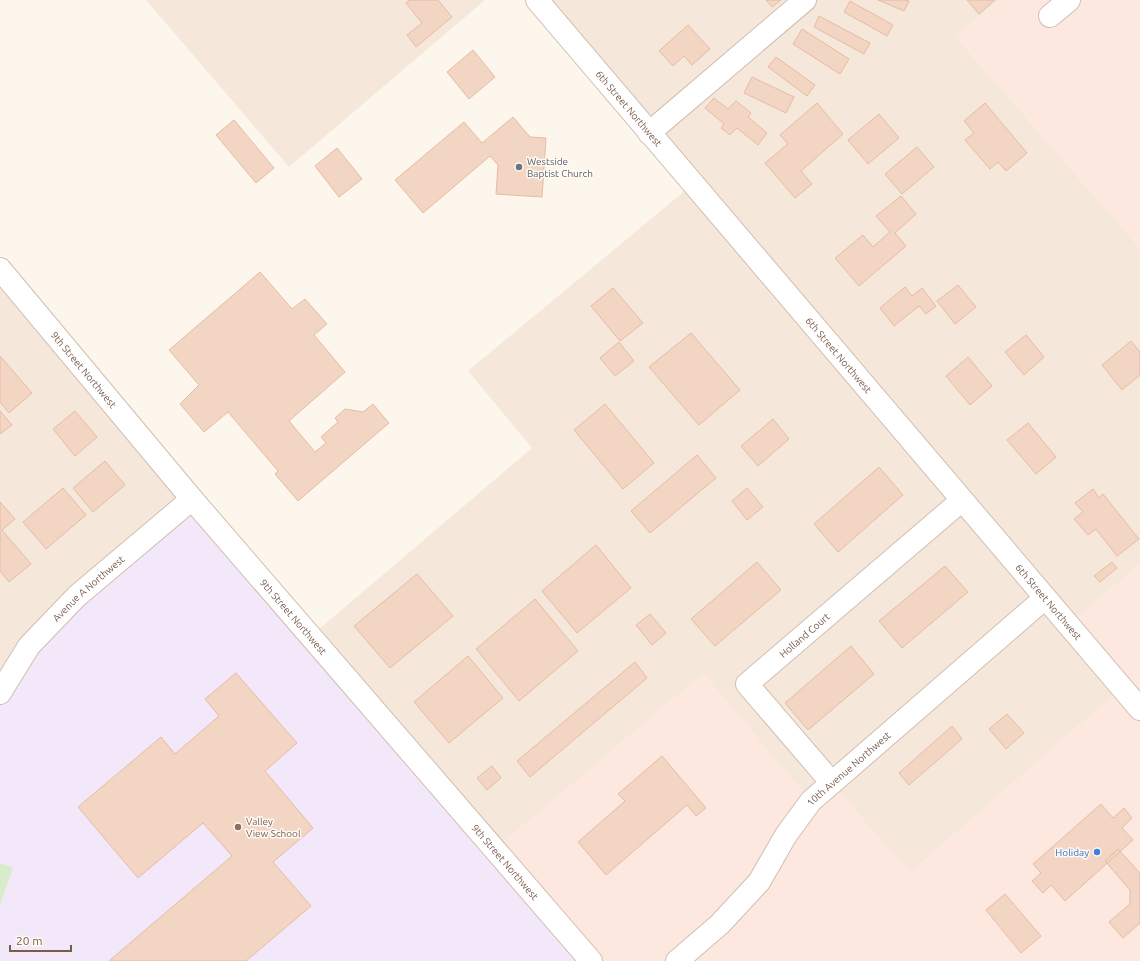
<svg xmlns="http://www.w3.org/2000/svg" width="1140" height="961" font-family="Ubuntu,sans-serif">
<rect width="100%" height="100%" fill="#fdf6ec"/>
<path fill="#f5e8da" d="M146,0h339l-196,167z
M537,0h462l-43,37 184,211v316l-72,61 54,63 -212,185 -415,-24 -184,-213 221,-188 -64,-77 225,-187z
M0,269l192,230 -192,194z"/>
<path fill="#fde8e0" d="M999,0h141v248l-184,-211z
M1140,564v397h-549l-96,-112 208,-176 108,128 21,-18 78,90 211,-185 -54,-63z"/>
<path fill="#f3e8fa" d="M192,499l399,462h-591v-268l77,-97z"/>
<path fill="#d8ecc9" d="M0,863l13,5 -13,37z"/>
<path fill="#f3d5c3" stroke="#e6bba3" d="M409,0h29l14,17 -36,30 -9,-12 15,-12 -16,-20z
M766,0h15l-9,7z
M878,0h28l3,1 -5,10z
M967,0h28l-16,14z
M850,1l43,24 -6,11 -43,-24z
M819,16l51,27 -6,11 -50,-27z
M688,25l22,24 -18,16 -8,-9 -11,10 -14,-15z
M802,29l47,30 -9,15 -47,-30z
M473,50l22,27 -26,22 -22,-27z
M776,57l39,28 -8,11 -39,-29z
M752,77l42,20 -8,16 -42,-20z
M714,98l14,11 8,-8 15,12 -3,4 19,16 -9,12 -21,-17 -7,7 -9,-7 3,-4 -19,-16z
M817,103l26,31 -42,37 11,13 -17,14 -30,-35 23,-19 -8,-9z
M985,103l42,50 -21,18 -8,-9 -8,7 -25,-29 9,-7 -10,-12z
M879,114l20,24 -31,26 -20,-24z
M513,117l17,20 16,1 -4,59 -46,-3 2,-29 -8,-9 -67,57 -28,-33 69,-58 18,21z
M234,120l40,48 -18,15 -40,-48z
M917,147l17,20 -32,27 -17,-20z
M337,148l25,31 -23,18 -24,-31z
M901,196l15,18 -21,19 11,13 -47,40 -24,-28 28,-23 10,12 17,-15 -14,-16z
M260,272l32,37 13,-10 22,25 -13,11 31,37 -56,49 26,31 11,-9 -5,-6 17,-15 -3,-4 10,-9 18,3 10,-8 16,19 -91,78 -23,-27 3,-3 -50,-59 -24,20 -24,-28 19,-19 -30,-35z
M958,285l18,22 -21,17 -18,-23z
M905,287l7,9 10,-8 14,18 -10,8 -7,-8 -25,20 -14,-18z
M613,288l30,35 -23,18 -29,-35z
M691,333l49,57 -41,35 -50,-58z
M1026,335l18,22 -20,18 -19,-23z
M1131,341l9,11v23l-18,15 -20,-25z
M619,342l15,19 -19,15 -15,-18z
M0,356l32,37 -23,20 -9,-11z
M968,357l24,29 -22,19 -24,-29z
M605,404l49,59 -31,26 -49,-59z
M0,411l12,14 -12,9z
M75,411l22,26 -22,19 -22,-27z
M773,419l16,20 -31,27 -17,-20z
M1028,423l28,34 -20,17 -29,-34z
M697,455l19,23 -66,55 -19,-22z
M105,461l20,24 -32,27 -20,-24z
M879,467l24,28 -65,57 -24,-28z
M63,488l23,27 -40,34 -23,-27z
M747,488l16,19 -16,13 -15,-19z
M1093,489l6,9 4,-4 36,45 -22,17 -21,-27 -8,6 -14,-16 9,-7 -8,-9z
M0,502l15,17 -13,11 29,34 -22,18 -9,-11z
M596,545l35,43 -54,45 -35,-42z
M757,562l24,28 -66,56 -24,-27z
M1112,562l5,6 -17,14 -6,-6z
M945,566l23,26 -66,56 -23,-27z
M417,574l36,42 -63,52 -36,-42z
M535,599l43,52 -59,50 -43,-52z
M650,614l16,19 -14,12 -16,-20z
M851,646l23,28 -66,56 -23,-27z
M468,656l35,42 -54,45 -35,-41z
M635,662l12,16 -117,99 -13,-16z
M236,673l61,70 -32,28 48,57 -40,34 38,44 -65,55h-137l123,-105 -29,-33 -65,55 -60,-71 83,-70 14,17 44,-38 -14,-17z
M1007,714l17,19 -18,16 -17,-20z
M952,726l10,13 -53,46 -10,-12z
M662,756l44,52 -10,8 -9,-11 -81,70 -28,-33 47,-41 -7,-7z
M492,766l9,12 -14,12 -10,-12z
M1101,804l12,14 11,-10 8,10 -10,10 11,12 -68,61 -14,-16 -8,8 -11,-12 9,-8 -8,-9z
M1118,849l22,24v50l-17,15 -14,-16 21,-18v-14l-25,-29z
M1005,894l36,42 -20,17 -35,-43z"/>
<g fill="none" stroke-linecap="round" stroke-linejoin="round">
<g stroke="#d1beb0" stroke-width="24">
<g id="minor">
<path id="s1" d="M537,0l603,709"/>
<path d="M1050,16l19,-16"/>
<path d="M649,133l156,-133"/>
<path id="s2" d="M0,269l192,230 399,462"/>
<path id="s3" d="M0,693l29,-47 48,-50 115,-97"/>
<path id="s4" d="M832,783l-85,-99 214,-183"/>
<path id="s5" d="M677,961l43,-37 39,-42 27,-47 25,-34 234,-203"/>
</g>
</g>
<use href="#minor" stroke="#fff" stroke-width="22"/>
</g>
<circle fill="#6b7280" stroke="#fffaf3" stroke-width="1.5" cx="519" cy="167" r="4"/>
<circle fill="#8d6e63" stroke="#fffaf3" stroke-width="1.5" cx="238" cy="827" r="4"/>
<circle fill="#3f7fe0" stroke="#fffaf3" stroke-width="1.5" cx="1097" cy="852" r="4"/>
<g text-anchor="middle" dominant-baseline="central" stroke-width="3" stroke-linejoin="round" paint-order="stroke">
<g font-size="10" fill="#7a5c4d" stroke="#fffaf3">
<text stroke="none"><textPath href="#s1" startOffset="142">6th Street Northwest</textPath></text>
<text stroke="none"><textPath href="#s1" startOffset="466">6th Street Northwest</textPath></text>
<text stroke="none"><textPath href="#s2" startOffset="131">9th Street Northwest</textPath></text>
<text stroke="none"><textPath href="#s3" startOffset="138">Avenue A Northwest</textPath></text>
<text stroke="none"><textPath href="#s1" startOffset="790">6th Street Northwest</textPath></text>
<text stroke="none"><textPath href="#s2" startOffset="455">9th Street Northwest</textPath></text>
<text stroke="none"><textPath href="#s4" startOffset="206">Holland Court</textPath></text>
<text stroke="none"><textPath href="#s5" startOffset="260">10th Avenue Northwest</textPath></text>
<text stroke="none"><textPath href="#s2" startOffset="779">9th Street Northwest</textPath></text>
</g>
<g font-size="10" fill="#5b616d" stroke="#fffaf3" text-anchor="start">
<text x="527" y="161">Westside<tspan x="527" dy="12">Baptist Church</tspan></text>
</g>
<g font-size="10" fill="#785e54" stroke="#fffaf3" text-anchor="start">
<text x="246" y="821">Valley<tspan x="246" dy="12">View School</tspan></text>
</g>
<g font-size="10" fill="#366cbe" stroke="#fffaf3" text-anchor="end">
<text x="1089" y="852">Holiday</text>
</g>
</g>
<path d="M10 945v6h61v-6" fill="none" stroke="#7a5c4d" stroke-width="2"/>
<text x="16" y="945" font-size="12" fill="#7a5c4d" stroke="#fffaf3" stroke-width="3" paint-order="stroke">20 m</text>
</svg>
